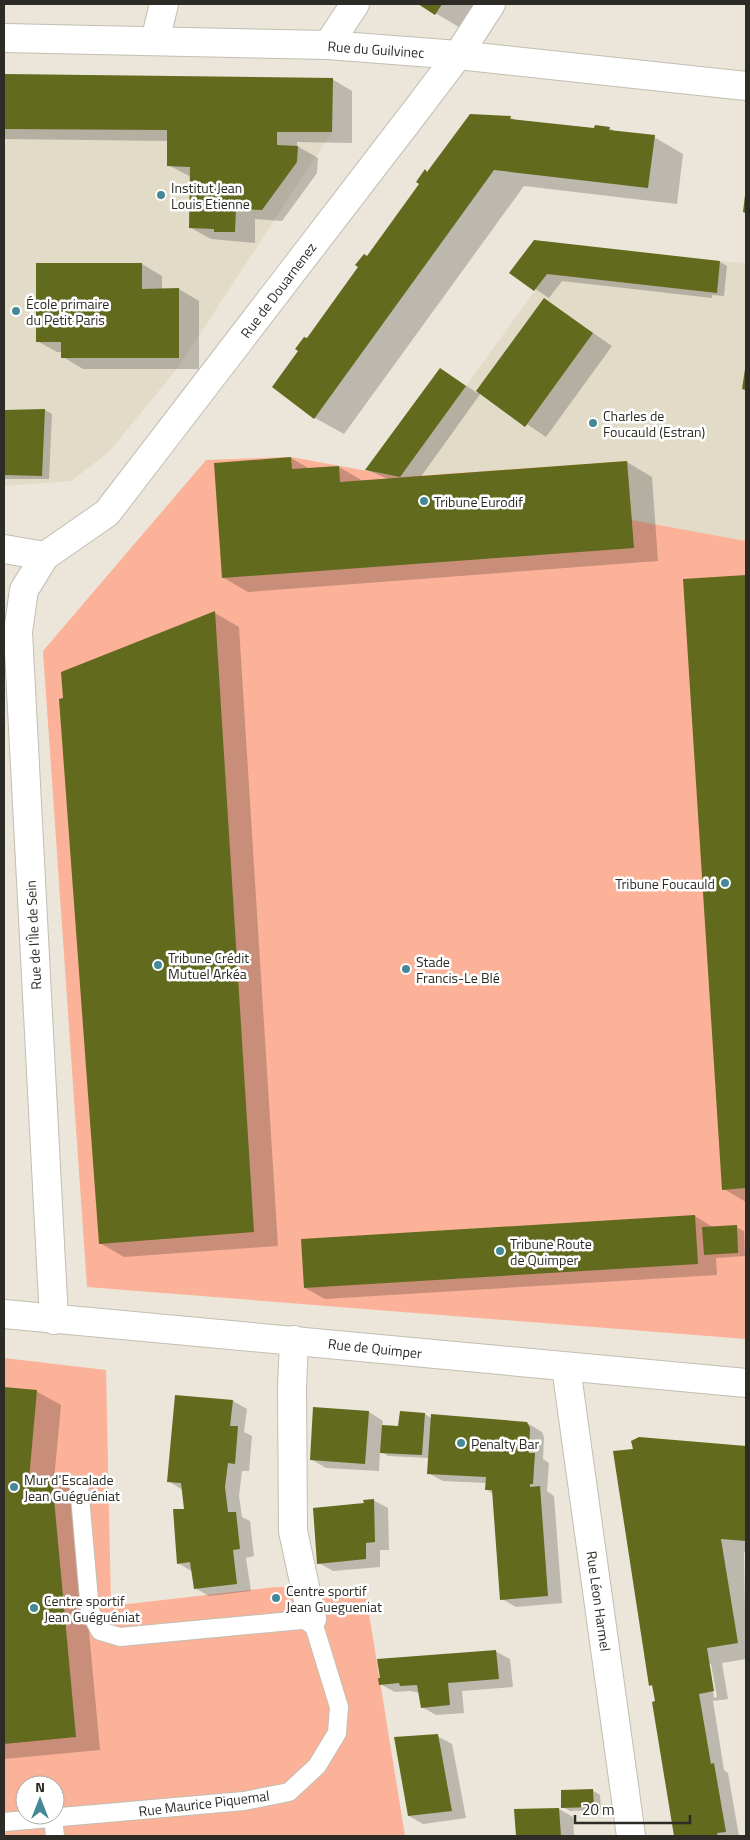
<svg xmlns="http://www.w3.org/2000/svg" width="750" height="1840" font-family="'Titillium Web',sans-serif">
<rect width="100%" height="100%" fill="#ebe6d9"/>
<path fill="#e2dbc8" d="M4,74l329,4 -1,54 -153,234 -70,86 -38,29 -67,5z
M720,261l26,2v278l-114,-21 -5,-59 -227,16 147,-203 170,19z"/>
<path fill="#fbb298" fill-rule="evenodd" d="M291,457l109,20 227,-16 5,59 114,21v798l-659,-52 -44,-636 163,-191z
M4,1358l102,12 5,236 164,-19 90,2 40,247h-401zM25,1785h30v30h-30z"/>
<path fill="#0003" fill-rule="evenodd" d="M420,4h61l-17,26z
M4,75l328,4 20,12v52l-55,-1v4l21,12 -1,15 -35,48 -27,-2v24l-44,-4 -20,-11v-51l-23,-12v-24l-164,-2z
M510,117l7,4 78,9 14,-2 7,4 38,5 29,17 -6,50 -153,-18 -180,248 -29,-16 -42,-31 155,-214z
M720,262l7,4 -3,30 -12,-1v3l-150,-17 -13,17 -38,-25z
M37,264h105l20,12v14l17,-1 20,12v68h-116l-20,-12v-5h-6l-20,-11z
M544,299l68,47 -66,91 -65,-44 -61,85 207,-16 25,15 6,84 -410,31 -24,-14 -9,-114 76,-6 19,11 29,-2 24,14 25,-2 -21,-9 74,-101 36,24z
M4,410h41l7,4 -3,65h-45z
M746,576v626l-22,-13 -39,-609z
M215,613l24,14 39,619 -154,11 -24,-14 -38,-570z
M695,1216l19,12 22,-1 8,4 1,25 -29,2 1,17 -392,24 -20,-11z
M4,1389l32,2 25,14 -7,75 22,12 24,258 -96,9z
M176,1396l57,5 14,8 -3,23 8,4 -3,35h-7l-3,25 3,21 8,4 4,35 -8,2 5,33 -42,5 -14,-8 -2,-16 -15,-9 8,-53 -3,-20 -15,-9z
M369,1412l14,9 -1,5 17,2 26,-14 7,5 95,4 15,9 2,5 -1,22 6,4 -2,28 7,5 8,107 -46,4 -14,-8 -9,-105 -7,-5v-6l-43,-2 -15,-8 1,-15 -41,-2 -8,-5 -1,20 -53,-3 -15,-9z
M639,1438l107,9v105h-2l2,107 -24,4 6,36 -15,2 11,69 4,3 11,63h-64l-22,-133 3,-1 -2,-15 -3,-2 -17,-234zM709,1664h2l6,33 -3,1z
M373,1500l15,8 1,42h-9v17l-47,4 -14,-8 46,-58z
M495,1651l15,8 3,28 -51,4 2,22 -28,2 -14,-8 -2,-14 -10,-2 -15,1 -15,-8z
M437,1736l15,8 14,74 -43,6 -14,-8z
M592,1790l8,5 1,15 -31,1 -7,-4z
M559,1809l14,8 1,19h-57l-2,-26z"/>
<path fill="#626a1e" d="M418,4h24l-7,11z
M4,74l329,4 -1,54h-55v13l21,1 -1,16 -35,48 -26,-1 -1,23h-21v-3l-25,-1 1,-61 -23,-1v-36l-163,-1z
M470,114l41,2 -1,3 84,9 1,-3 15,2 -1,3 46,5 -7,53 -154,-18 -180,249 -42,-32 26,-36 -3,-2 9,-12 3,1 51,-71 -3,-2 9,-11 3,2 52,-72 -3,-2 9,-13 2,3z
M745,195l1,1v17l-3,-1z
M534,240l186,21 -3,32 -170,-19 -13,17 -25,-18z
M36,263h106v26l37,-1v70h-118v-16h-25z
M544,298l49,35 -68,94 -49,-36z
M440,368l26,18 -66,91 -35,-7z
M745,369h1v21l-4,-1z
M45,409l-3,67 -38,-1v-65z
M291,457l1,12 47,-3 1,16 287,-21 7,87 -412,30 -8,-115z
M746,575v613l-24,2 -39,-611z
M215,611l39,621 -155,12 -40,-545 4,-1 -2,-26z
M695,1215l3,49 -394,24 -3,-49z
M737,1225l1,28 -34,2 -2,-28z
M4,1387l33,3 -8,89 23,-2 24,260 -72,7z
M175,1395l58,5 -3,26h8l-3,38 -7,-1 -3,24 3,25h8l4,37 -7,1 4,34 -43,5 -4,-27 -13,2 -4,-55h11l-3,-26 -14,-1z
M313,1407l56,4 -4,53 -55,-4z
M400,1411l25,2 -3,42 -42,-2 2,-28 16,1z
M431,1414l96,8 3,6 -1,25h6l-2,31h-3v3l10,-1 8,110 -48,4 -8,-110h-7l1,-13 -59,-3z
M639,1437l107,9v95l-25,-2 17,104 -31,5 7,43 -15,3 12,70 3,-1 12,69 -9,1 1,3h-44l-22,-134 3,-1 -3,-16 -3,1 -36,-235 20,-2 -2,-8z
M374,1499l1,43 -9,1v16l-49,5 -4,-56 51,-5 -1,-3z
M496,1650l3,29 -51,4 2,22 -29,3 -4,-23 -17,1 -1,-3 -20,2 -1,-7h2l-3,-19z
M438,1734l14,77 -44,5 -14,-79z
M593,1789l1,18 -33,1v-18z
M559,1808l2,28h-45l-2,-27z"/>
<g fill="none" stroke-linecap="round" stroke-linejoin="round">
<g stroke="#c3beb2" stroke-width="20">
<path id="service" d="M53,1818l2,18
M4,1822l240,-21 45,-9 28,-26 20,-33 2,-26 -27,-88 -192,18 -20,-6 -10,-20 -11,-126"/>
</g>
<g stroke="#c3beb2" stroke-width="30">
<path id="minor" d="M4,38l324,7 130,10 288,31
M155,41l9,-37
M328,45l27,-41
M4,549l41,7
M54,1320l-36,-688 6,-42 21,-34 62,-43 314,-409 37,-49 33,-51
M294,1340l-2,48 1,143 19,88
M566,1367l65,469"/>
</g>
<g stroke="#c3beb2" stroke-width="30">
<path id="secondary" d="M4,1314l742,69"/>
</g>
<use href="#service" stroke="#fff" stroke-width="18"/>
<use href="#minor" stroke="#fff" stroke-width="28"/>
<use href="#secondary" stroke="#fff" stroke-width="28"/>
</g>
<g fill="#458998" stroke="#fff" stroke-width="2">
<circle cx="161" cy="195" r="5"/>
<circle cx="16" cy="311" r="5"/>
<circle cx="593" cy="423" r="5"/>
<circle cx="424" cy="501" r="5"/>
<circle cx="725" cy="883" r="5"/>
<circle cx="158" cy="965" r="5"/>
<circle cx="406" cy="969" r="5"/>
<circle cx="500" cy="1251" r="5"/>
<circle cx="461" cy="1443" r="5"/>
<circle cx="14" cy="1487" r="5"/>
<circle cx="276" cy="1598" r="5"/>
<circle cx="34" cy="1608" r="5"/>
</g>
<g text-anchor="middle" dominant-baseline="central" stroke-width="5" stroke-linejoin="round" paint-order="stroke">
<g font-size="14" fill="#2d2b26" stroke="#fff">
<text transform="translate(376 49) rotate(4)">Rue du Guilvinec</text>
<text transform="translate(278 290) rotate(-53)">Rue de Douarnenez</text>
<text transform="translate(33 935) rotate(-93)">Rue de l'Île de Sein</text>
<text transform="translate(375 1348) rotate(6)">Rue de Quimper</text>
<text transform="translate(599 1601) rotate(82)">Rue Léon Harmel</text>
<text transform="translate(204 1803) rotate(-7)">Rue Maurice Piquemal</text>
</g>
<g font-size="14" fill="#2d2b26" stroke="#fff" text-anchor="start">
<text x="171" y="187">Institut Jean<tspan x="171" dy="16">Louis Etienne</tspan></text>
<text x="26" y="303">École primaire<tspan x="26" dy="16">du Petit Paris</tspan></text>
<text x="603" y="415">Charles de<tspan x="603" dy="16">Foucauld (Estran)</tspan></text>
<text x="434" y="501">Tribune Eurodif</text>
<text x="715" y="883" text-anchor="end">Tribune Foucauld</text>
<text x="168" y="957">Tribune Crédit<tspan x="168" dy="16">Mutuel Arkéa</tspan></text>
<text x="416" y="961">Stade<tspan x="416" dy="16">Francis-Le Blé</tspan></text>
<text x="510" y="1243">Tribune Route<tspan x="510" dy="16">de Quimper</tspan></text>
<text x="471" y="1443">Penalty Bar</text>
<text x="24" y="1479">Mur d'Escalade<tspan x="24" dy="16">Jean Guéguéniat</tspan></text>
<text x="286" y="1590">Centre sportif<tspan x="286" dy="16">Jean Guegueniat</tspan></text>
<text x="44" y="1600">Centre sportif<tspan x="44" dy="16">Jean Guéguéniat</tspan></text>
</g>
</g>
<rect width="750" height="1840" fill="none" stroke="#2d2b26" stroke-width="10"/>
<g transform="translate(40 1800)"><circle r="24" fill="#ffffff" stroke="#abaaa8"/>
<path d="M0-4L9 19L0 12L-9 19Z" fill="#458998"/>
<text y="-8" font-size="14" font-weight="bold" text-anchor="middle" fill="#2d2b26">N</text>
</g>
<path d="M575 1815v8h115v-8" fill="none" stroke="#2d2b26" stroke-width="2.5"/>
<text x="582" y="1815" font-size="15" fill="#2d2b26" stroke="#ffffff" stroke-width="4" paint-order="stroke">20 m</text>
</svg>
